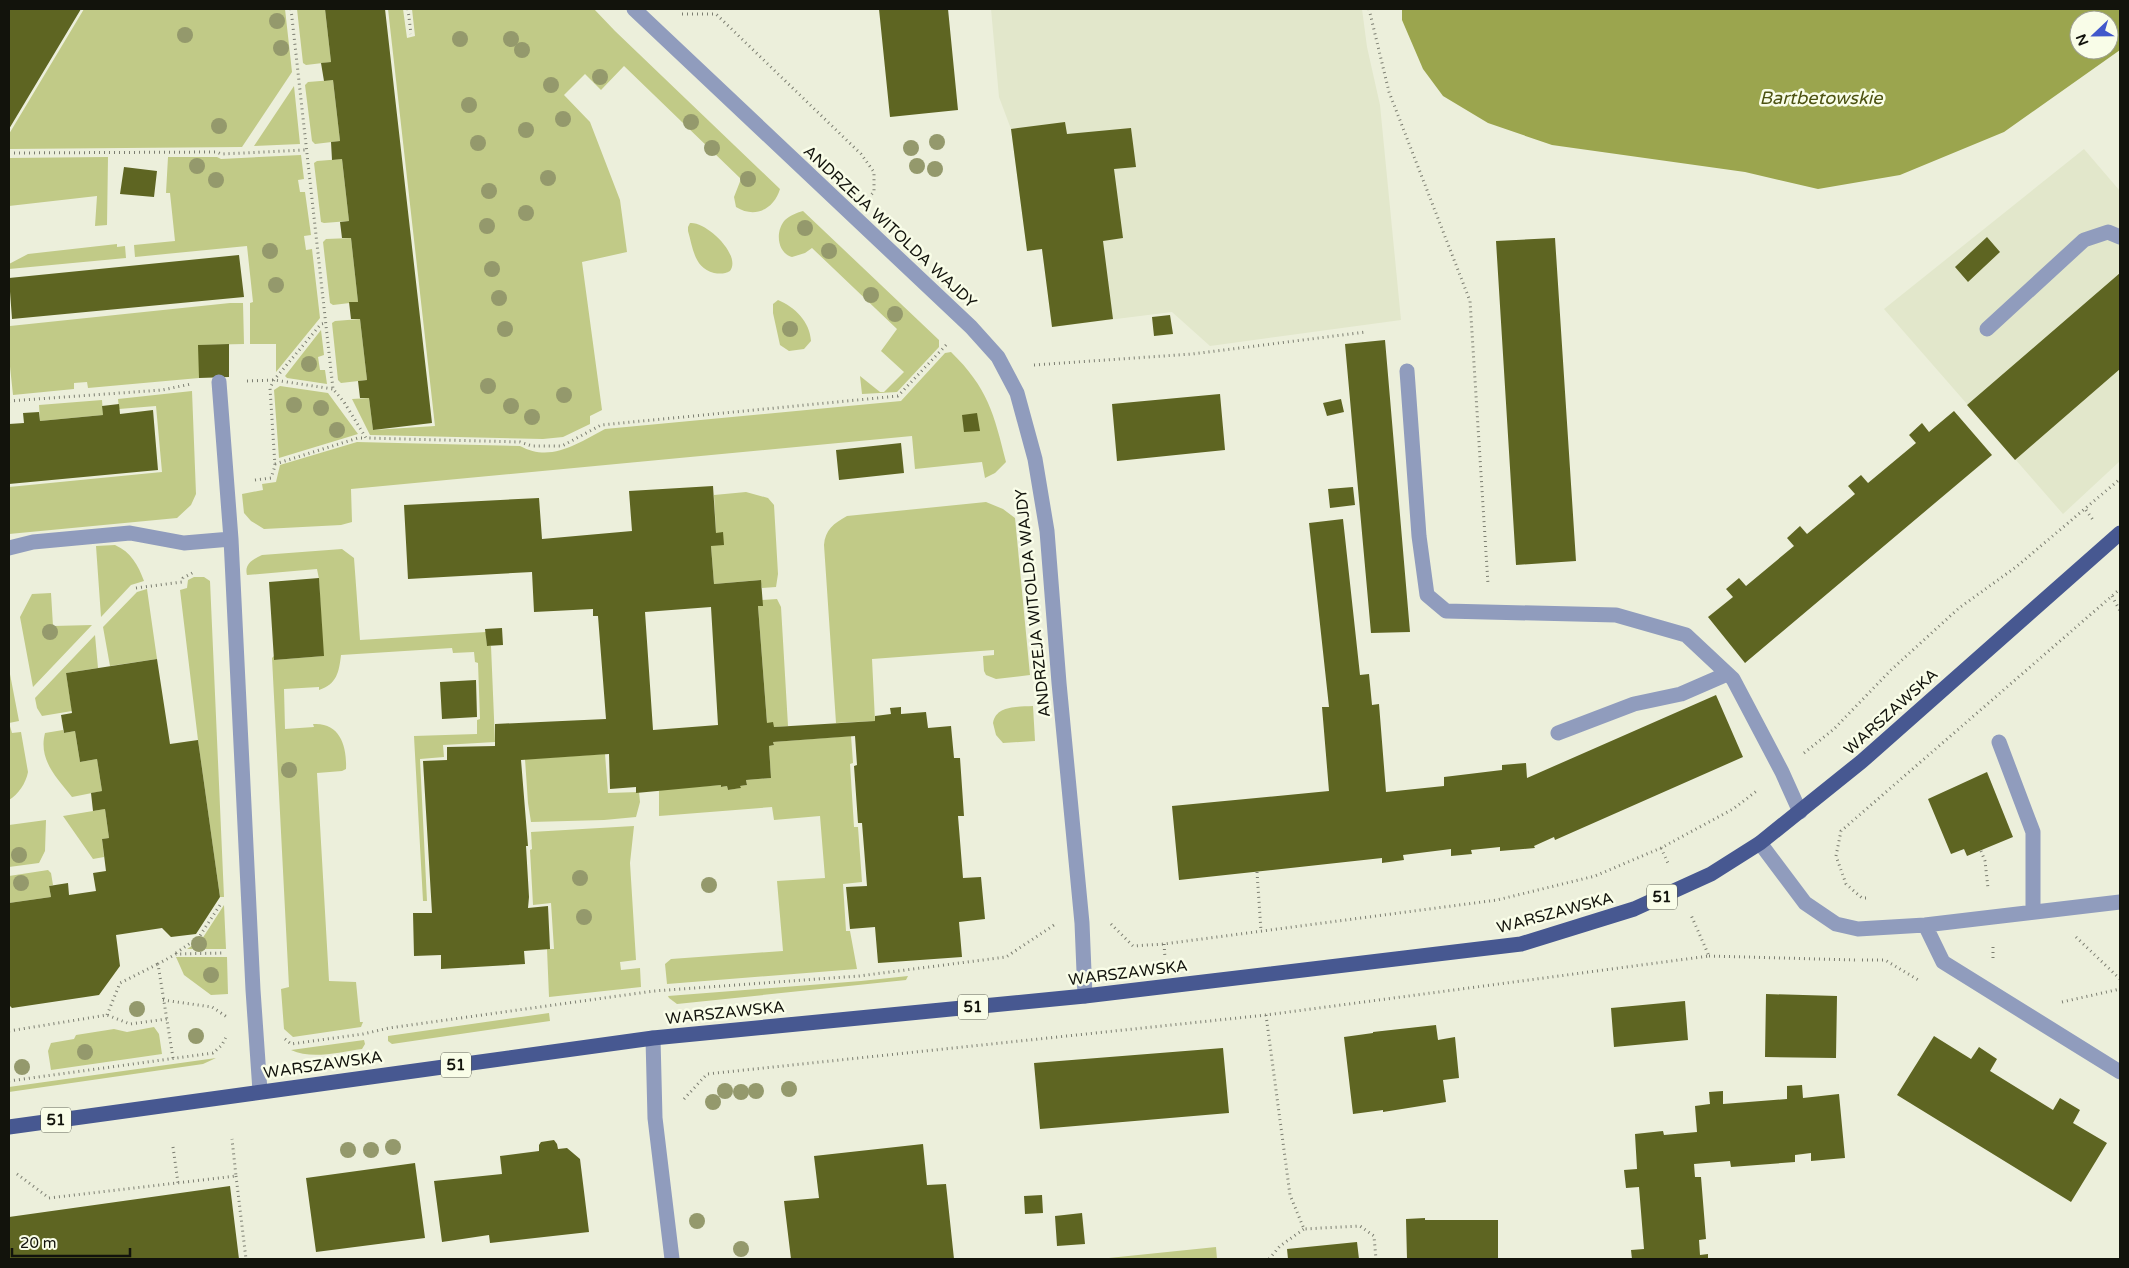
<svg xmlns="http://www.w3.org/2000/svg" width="2129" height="1268" font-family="'Varela Round',sans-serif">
<rect width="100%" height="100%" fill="#ecefdb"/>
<path fill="#e2e7cb" d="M991,9h371l5,38 13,58 21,215 -191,26 -38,-34 -120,15 -10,-78 -15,2 -16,-122 -12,-32z
M2084,149l36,42v270l-57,53 -179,-205z"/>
<path fill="#c1ca87" d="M84,9h201l7,63 -50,75 -233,2v-15z
M297,9h28l6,53 -25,3 -3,-2z
M388,9h15l4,29 8,-2 -3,-27h182l21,22 165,158c-6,20 -25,30 -44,18l-2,-10 7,-18 -117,-113 -23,24 -16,-16 -21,21 26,27 30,78 7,52 -45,10 20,148 -12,6v8l-27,13 -20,2 -173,-4 -18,-36 17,-1 4,32 62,-4z
M333,80l7,61 -25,3 -3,-3 -7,-56 3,-3z
M294,86l6,58 -46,2z
M301,155l3,24 -6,1 2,12h5l6,43 -7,1 2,14 6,-1 8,69 -44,54v-28h-26v-41l3,-1 -6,-56 -112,11 -1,-12 41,-4 -5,-48h-4l2,-36h49l4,2z
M108,157l-1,68 -12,1 2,-30 -88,10v-48z
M342,159l7,62 -25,2 -3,-1 -7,-59 3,-2z
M803,211l136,129v7l-42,45 -35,2 -2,-18 20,16h4l20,-20 -23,-21 16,-22 -85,-81 -7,5 -13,4c-15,-4 -17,-26 -7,-37 6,-5 11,-7 18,-9z
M690,223c16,-2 52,32 40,48 -5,3 -10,3 -16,2 -20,-5 -21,-25 -26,-42v-4z
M351,238l7,64 -25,3 -3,-2 -7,-61 3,-3z
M117,244v3l8,-1 1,12 -117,11v-5l19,-10z
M778,300c17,7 32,22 33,41l-7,8 -15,2 -9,-6 -7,-32v-9z
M230,303h13l1,41 -45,1v33l-111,10 -1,-6 -13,1v6l-61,6 -4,-38v-37l1,6z
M360,319l7,61 -26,3 -3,-3 -6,-57 3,-2z
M321,330l3,25 -6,2 2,13h5l2,14 -40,-6 -2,-2z
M951,352c37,36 43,62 55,110l-11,11 -10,5 -3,-16 -67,7 -3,-33 -561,53 1,33 -11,3 -77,4 -13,-8 -7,-8 -2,-19 21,-4 -1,-6 14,-2 4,-17 77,-23 163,4c31,17 58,-3 85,-17l296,-28 44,-48z
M280,386l48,7 30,41 -79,24 -5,-68z
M192,391l4,103 -5,11 -14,13 -168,16v-47l153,-15 -6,-66 -37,3 -1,-10z
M102,400l1,15 -63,6 -1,-16z
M746,492l22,6 6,7 4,69 -2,13 -14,1 -2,-8 -46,4 -3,-38 5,-13 -2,-38z
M986,502l17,7 12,9 15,157 -34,4 -10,-4 -2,-4 -1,-15 11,-1v-5l-122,9 3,62 -39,2 -12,-178c1,-15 10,-22 23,-29z
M115,545c16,7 23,20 29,36l-13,4 -30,32 -5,-71z
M342,549l12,9 6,82 126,-8 1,14h4l4,96 -52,3 1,12 -24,2 7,142h-4l-9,-165 63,-2v-14l3,-1 -2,-56 -3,-1 -1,-10 -21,1 -1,-5 -111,7c-2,17 -4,29 -22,35v-3l-35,2 1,40 29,-2 -1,-3c27,-2 34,22 33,45l-4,2 -25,2 12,208 27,1 4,40h3l-2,5 -68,10 -9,-8 -3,-40 8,-2 -17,-329 2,-2v4l49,-4 -4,-77 -2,-10 -70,6c-3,-11 6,-16 15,-20z
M194,577h10l6,4 14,316h-4l-22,-157 -18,-150 7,-2 1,-8z
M147,589l10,70 -47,7 -7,-39 34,-35z
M51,593l2,33 39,-1 -59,62 -13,-70 12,-23z
M777,599l4,8 7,119 -14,1 -7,-4 -9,-117h4v-6z
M95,635l3,33 -32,5 6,38 -30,5 -5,-8 -2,-10z
M9,669l10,52 -10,2 3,10 9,-1 7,40c-2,11 -10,23 -19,28z
M1033,706l2,35 -32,2 -7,-8 -3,-12c3,-18 25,-16 40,-17z
M63,730l1,3 11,-2 5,31 17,-3 5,32 -30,6c-15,-19 -34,-37 -27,-64z
M851,736l2,27 -3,1 4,63h4l4,55 -19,2 3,47h4l7,38 -190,15 -2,-20 6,-5 112,-8 -6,-70 48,-3 -5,-62 -46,4 -2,-13 -113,9v-25l3,-2 59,-4 1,2 5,-1 1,4 12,-2v-2l7,-1 -1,-5 25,-2 -2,-32 5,-1 -1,-3z
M605,754l3,39 31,-1 1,10 -4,15 -32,3 -73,2 -3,-19 -3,-44z
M105,809l4,29 -7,1 2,18 -11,2 -30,-43z
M46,820l-1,31 -6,12 -30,4v-42z
M634,826l-4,37 6,97 -16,2 1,8 19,-2 1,19 -92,10 -2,-48h7l-3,-46 -18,2 -3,-55 2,-1 -1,-17z
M48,870l3,3 2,12 -4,1 2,11 -42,6v-27z
M224,905l2,44h-39l15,-10z
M176,957h51l1,37 -17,1 -27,-20z
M908,976l-2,4 -229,24 -8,-6 -1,-2 193,-15z
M549,1013l1,8 -158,23 -4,-3v-5z
M154,1027l5,7 3,20 -111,16 -3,-19 3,-8 23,-4 2,-4 38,-6 13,3z
M364,1040l1,4 -3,5c-23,3 -50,11 -71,1z
M216,1058l-13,6 -194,28v-5z
M1216,1247l1,12h-118z"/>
<path fill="#9ba54e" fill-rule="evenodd" d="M1402,9h718v41l-116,82 -104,43 -82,14 -73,-17 -193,-27 -64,-22 -45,-27 -20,-27 -21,-49zM2079,20h30v30h-30z"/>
<path fill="#5e6522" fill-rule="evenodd" d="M9,9h72l-72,120z
M325,9h60l47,414 -59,7 -4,-32h-9l-2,-17 9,-1 -7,-61h-9l-2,-17h9l-7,-64h-9l-2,-16 9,-1 -7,-62 -10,1 -1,-18 9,-1 -7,-61 -9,1 -3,-18 10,-1z
M879,9h69l10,101 -68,7z
M1065,122l2,12 64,-6 5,39 -22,2 9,69 -20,3 10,78 -61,8 -10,-78 -15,2 -16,-122z
M124,167l33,4 -3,26 -34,-3z
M1987,237l13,15 -32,30 -13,-15z
M1555,238l21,323 -60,4 -20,-324z
M239,255l5,42 -232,22 -3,-41z
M2120,273v96l-105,91 -48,-55z
M1170,315l3,19 -19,2 -2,-19z
M1385,340l25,292 -39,1 -26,-289z
M229,344v33l-30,1 -1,-33z
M1220,394l5,56 -108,11 -5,-57z
M1341,399l3,13 -17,4 -4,-13z
M119,404l1,10 33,-4 5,60 -149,14v-60l15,-1 -1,-10 16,-1 1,9 63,-6 -1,-9z
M1954,411l38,44 -247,208 -37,-46 25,-20 -7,-8 13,-11 7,8 48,-40 -7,-8 13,-12 7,8 48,-40 -7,-8 13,-11 7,8 48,-40 -7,-8 13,-12 7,9z
M977,413l3,18 -16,1 -2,-17z
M901,443l3,30 -65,7 -3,-30z
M713,486l3,47 7,-1 1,13 -13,1 3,38 47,-4 2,26h-5l9,117 6,-1 1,5 101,-6v-5l16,-2 -1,-6 11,-1v7l25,-2 2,16 23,-2 3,32h6l4,58h-6l5,62 18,-1 4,42 -26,3 3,35 -84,6 -3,-36 -25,2 -4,-42 21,-1 -5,-63h-4l-4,-57 3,-1 -2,-29 -82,6 1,3 -5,1 2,32 -25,2 1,5 -7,1 1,2 -13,2 -1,-4 -6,1v-2l-85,8v-6l-26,2 -1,-35 -88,6 7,86h-2l3,51 -1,11 20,-2 2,43 -26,2 1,13 -84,5v-14l-27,1 -1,-43h19l-9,-152 24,-1v-13l48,-1v-22l111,-5 -8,-103h-5v-7l-59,3 -2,-40 -124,7 -4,-74 135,-7 3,41 90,-8 -3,-40zM711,607l7,118 -65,5 -8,-118z
M1353,487l2,18 -25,3 -2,-19z
M1343,519l17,156 9,-1 3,31 7,-1 7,88 58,-6v-9l58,-7v-5l24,-2 1,15 189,-83 27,62 -188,83 -1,-3 -20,9 1,2 -35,3v-4l-29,3 1,4 -21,2v-7l-48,6 1,5 -22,3v-5l-203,22 -7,-74 157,-15 -7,-84h7l-20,-184z
M319,578l5,78 -50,4 -5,-78z
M502,628l1,17 -16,1 -2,-17z
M157,659l13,85 28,-4 22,157 -24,37 -25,3 -9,-9 -46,7 4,31 -21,29 -87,13 -3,-3v-102l42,-6 -2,-11 19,-3 1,12 27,-4 -3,-18 13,-2 -4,-32 7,-1 -4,-29 -12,2 -2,-18 11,-2 -5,-32 -17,3 -5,-31 -11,2 -3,-18 11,-2 -6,-40z
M476,680l1,37 -35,2 -2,-37z
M1987,772l26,65 -46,19 -3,-7 -13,5 -23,-55z
M1766,994l71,2 -1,62 -71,-1z
M1685,1001l3,39 -74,7 -3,-39z
M1436,1025l2,15 17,-3 4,41 -16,2 3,22 -63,10v-2l-30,4 -9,-77 29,-4v-1z
M1934,1036l37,23 8,-12 18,12 -7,12 63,39 7,-12 20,12 -7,13 34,20 -36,59 -174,-107z
M1223,1048l6,65 -189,16 -6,-66z
M1802,1085l1,13 36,-4 6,64 -34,3v-8l-16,2v7l-64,5 -1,-6 -36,3 1,13h6l5,62 -7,1 1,15 8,-1v5h-76l-1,-9 13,-1 -5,-62 -13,1 -2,-18 13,-1 -2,-35 28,-3 1,4 33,-3 -2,-26 15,-2 -1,-12 14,-1v13l64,-5v-13z
M554,1140l3,4 1,5 9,-1 13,11 9,73 -99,11 -1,-8 -47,7 -8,-61 68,-7 -2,-18 39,-5v-6l2,-3z
M923,1144l4,41 19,-1 8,75h-163l-7,-58 35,-3 -5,-42z
M415,1163l10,75 -109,14 -10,-74z
M230,1186l9,73h-230v-42z
M1042,1195l1,18 -18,1 -1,-18z
M1082,1213l3,31 -28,2 -2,-30z
M1425,1218v2h73v39h-91l-1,-40z
M1357,1242l2,17h-71l-1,-10z"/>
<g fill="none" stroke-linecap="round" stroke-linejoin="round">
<path stroke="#7c7e71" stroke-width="3" stroke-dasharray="1 4" stroke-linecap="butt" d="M291,9l42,380 11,13 22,36 154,4 12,4h30l39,-21 297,-29 50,-53
M408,9l3,25
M1369,9l20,83 81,209 18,283
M682,14h34l145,140 13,18v20l-3,3
M9,153l208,-1 4,2 85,-4
M1034,365l158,-11 174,-22
M247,381l27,-1 59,9
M9,401l153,-11 29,-6
M275,464l83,-26h7
M255,480l16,-2 4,-12 -5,-78 4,-8 47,-56 5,-1
M2086,510l7,10
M136,588l46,-6 1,-4 11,-6
M2112,596l8,15
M1804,753l30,-24 57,-59 68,-62 57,-41 104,-88
M1661,848l7,15
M1981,851l4,10 3,27
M1257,872l4,59
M1866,898h-4l-16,-14 -10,-28 5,-25 279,-242
M1111,924l22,22 31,-2 333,-44 98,-24 66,-28 72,-39 25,-19
M2076,937l44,42
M1164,944l1,14
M176,953l23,-16 21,-32
M1709,956l146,4
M1993,958v-13
M1862,960h23l35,21
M163,1000l49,7 15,10
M2062,1002l58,-13
M107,1015l13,-32 38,-19
M1266,1015l24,180 14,34 56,-3 14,10 2,23
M9,1031l98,-16 23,9 37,-5
M285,1039l6,5 72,-10 26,-6 265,-37 205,-15 147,-19 48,-32
M173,1058l-15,-94 18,-10 48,-1
M9,1081l204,-28 9,-8 5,-10
M684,1099l23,-25 559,-59 443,-59 -18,-41
M173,1147l5,36
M17,1174l32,24 187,-22 -4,-37
M236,1176l10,83
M1269,1259l11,-13 24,-17"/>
<path stroke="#909cbd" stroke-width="15" d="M634,9l337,318 27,30 19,36 18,66 12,72 12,152 23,240 3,73
M1987,329l97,-89 24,-8 12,5
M1407,371l12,165 8,59 19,16 170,4 70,20 47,44 49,93 18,40
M219,382l12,157 22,451 7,101
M9,548l24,-6 97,-9 54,10 47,-4
M1558,733l76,-29 47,-10 46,-20
M1999,742l34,90v80
M1760,843l45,60 31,21 22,5 67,-4 195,-23
M1925,925l18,37 177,110
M653,1038l2,80 17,141"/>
<path stroke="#475891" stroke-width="15" d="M9,1127l644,-89 432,-42 436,-52 113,-35 77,-35 49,-31 101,-81 259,-229"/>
</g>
<g fill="#94996c">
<circle cx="277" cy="21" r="8"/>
<circle cx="185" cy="35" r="8"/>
<circle cx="460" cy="39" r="8"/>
<circle cx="511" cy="39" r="8"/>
<circle cx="281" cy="48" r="8"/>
<circle cx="522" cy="50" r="8"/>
<circle cx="600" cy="77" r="8"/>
<circle cx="551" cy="85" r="8"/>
<circle cx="469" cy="105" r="8"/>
<circle cx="563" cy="119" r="8"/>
<circle cx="691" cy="122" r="8"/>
<circle cx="219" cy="126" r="8"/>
<circle cx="526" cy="130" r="8"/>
<circle cx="937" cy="142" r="8"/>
<circle cx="478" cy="143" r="8"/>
<circle cx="712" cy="148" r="8"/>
<circle cx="911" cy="148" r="8"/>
<circle cx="197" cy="166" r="8"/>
<circle cx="917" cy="166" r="8"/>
<circle cx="935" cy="169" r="8"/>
<circle cx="548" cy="178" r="8"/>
<circle cx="748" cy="179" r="8"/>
<circle cx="216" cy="180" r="8"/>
<circle cx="489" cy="191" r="8"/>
<circle cx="526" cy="213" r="8"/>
<circle cx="487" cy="226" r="8"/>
<circle cx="805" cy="228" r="8"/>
<circle cx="270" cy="251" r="8"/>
<circle cx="829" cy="251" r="8"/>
<circle cx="492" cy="269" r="8"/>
<circle cx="276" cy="285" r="8"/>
<circle cx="871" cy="295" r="8"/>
<circle cx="499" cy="298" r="8"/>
<circle cx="895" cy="314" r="8"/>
<circle cx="505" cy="329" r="8"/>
<circle cx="790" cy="329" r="8"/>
<circle cx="309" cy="364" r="8"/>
<circle cx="488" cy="386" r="8"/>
<circle cx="564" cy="395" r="8"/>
<circle cx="294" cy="405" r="8"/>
<circle cx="511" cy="406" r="8"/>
<circle cx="321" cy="408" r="8"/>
<circle cx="532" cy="417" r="8"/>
<circle cx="337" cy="430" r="8"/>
<circle cx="50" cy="632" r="8"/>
<circle cx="289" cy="770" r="8"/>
<circle cx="19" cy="855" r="8"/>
<circle cx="580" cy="878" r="8"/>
<circle cx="21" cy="883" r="8"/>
<circle cx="709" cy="885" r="8"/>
<circle cx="584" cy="917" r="8"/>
<circle cx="199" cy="944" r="8"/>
<circle cx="211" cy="975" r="8"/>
<circle cx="137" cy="1009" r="8"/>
<circle cx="196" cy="1036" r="8"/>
<circle cx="85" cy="1052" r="8"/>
<circle cx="22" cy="1067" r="8"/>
<circle cx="789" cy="1089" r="8"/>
<circle cx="725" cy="1091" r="8"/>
<circle cx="756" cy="1091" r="8"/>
<circle cx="741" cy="1092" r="8"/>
<circle cx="713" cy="1102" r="8"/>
<circle cx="393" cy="1147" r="8"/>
<circle cx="348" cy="1150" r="8"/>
<circle cx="371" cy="1150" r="8"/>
<circle cx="697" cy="1221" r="8"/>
<circle cx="741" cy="1249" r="8"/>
</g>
<g text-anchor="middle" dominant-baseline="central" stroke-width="5" stroke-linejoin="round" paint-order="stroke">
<g fill="#f9fde8" stroke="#57594e" stroke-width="1">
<rect x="1647" y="884.5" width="30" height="25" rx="4"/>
<rect x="958" y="994.5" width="30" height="25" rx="4"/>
<rect x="441" y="1052.5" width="30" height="25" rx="4"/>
<rect x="41" y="1107.5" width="30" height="25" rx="4"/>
</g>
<g font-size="15" font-weight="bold" fill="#12130c">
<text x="1662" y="897">51</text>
<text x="973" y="1007">51</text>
<text x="456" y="1065">51</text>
<text x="56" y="1120">51</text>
</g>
<g font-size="16" fill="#12130c" stroke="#f9fde8">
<text transform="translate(890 227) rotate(43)">ANDRZEJA WITOLDA WAJDY</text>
<text transform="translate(1033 603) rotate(-96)">ANDRZEJA WITOLDA WAJDY</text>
<text transform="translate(1891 712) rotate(-42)">WARSZAWSKA</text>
<text transform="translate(1555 913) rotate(-15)">WARSZAWSKA</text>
<text transform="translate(1128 973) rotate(-7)">WARSZAWSKA</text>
<text transform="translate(725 1013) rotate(-6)">WARSZAWSKA</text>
<text transform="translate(323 1065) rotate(-8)">WARSZAWSKA</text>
</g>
<g font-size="18" font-style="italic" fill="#4c5211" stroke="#f9fde8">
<text x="1821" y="98">Bartbetowskie</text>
</g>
</g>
<rect width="2129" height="1268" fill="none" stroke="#12130c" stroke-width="20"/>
<g transform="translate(2094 35) rotate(248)"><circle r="24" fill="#f9fde8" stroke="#9d9f90"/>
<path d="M0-4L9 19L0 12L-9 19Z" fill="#4158cb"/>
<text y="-8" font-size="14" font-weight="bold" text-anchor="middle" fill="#12130c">N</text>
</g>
<path d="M12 1248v8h118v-8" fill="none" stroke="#12130c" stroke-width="2.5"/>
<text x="20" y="1248" font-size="15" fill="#12130c" stroke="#f9fde8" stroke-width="4" paint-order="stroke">20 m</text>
</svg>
